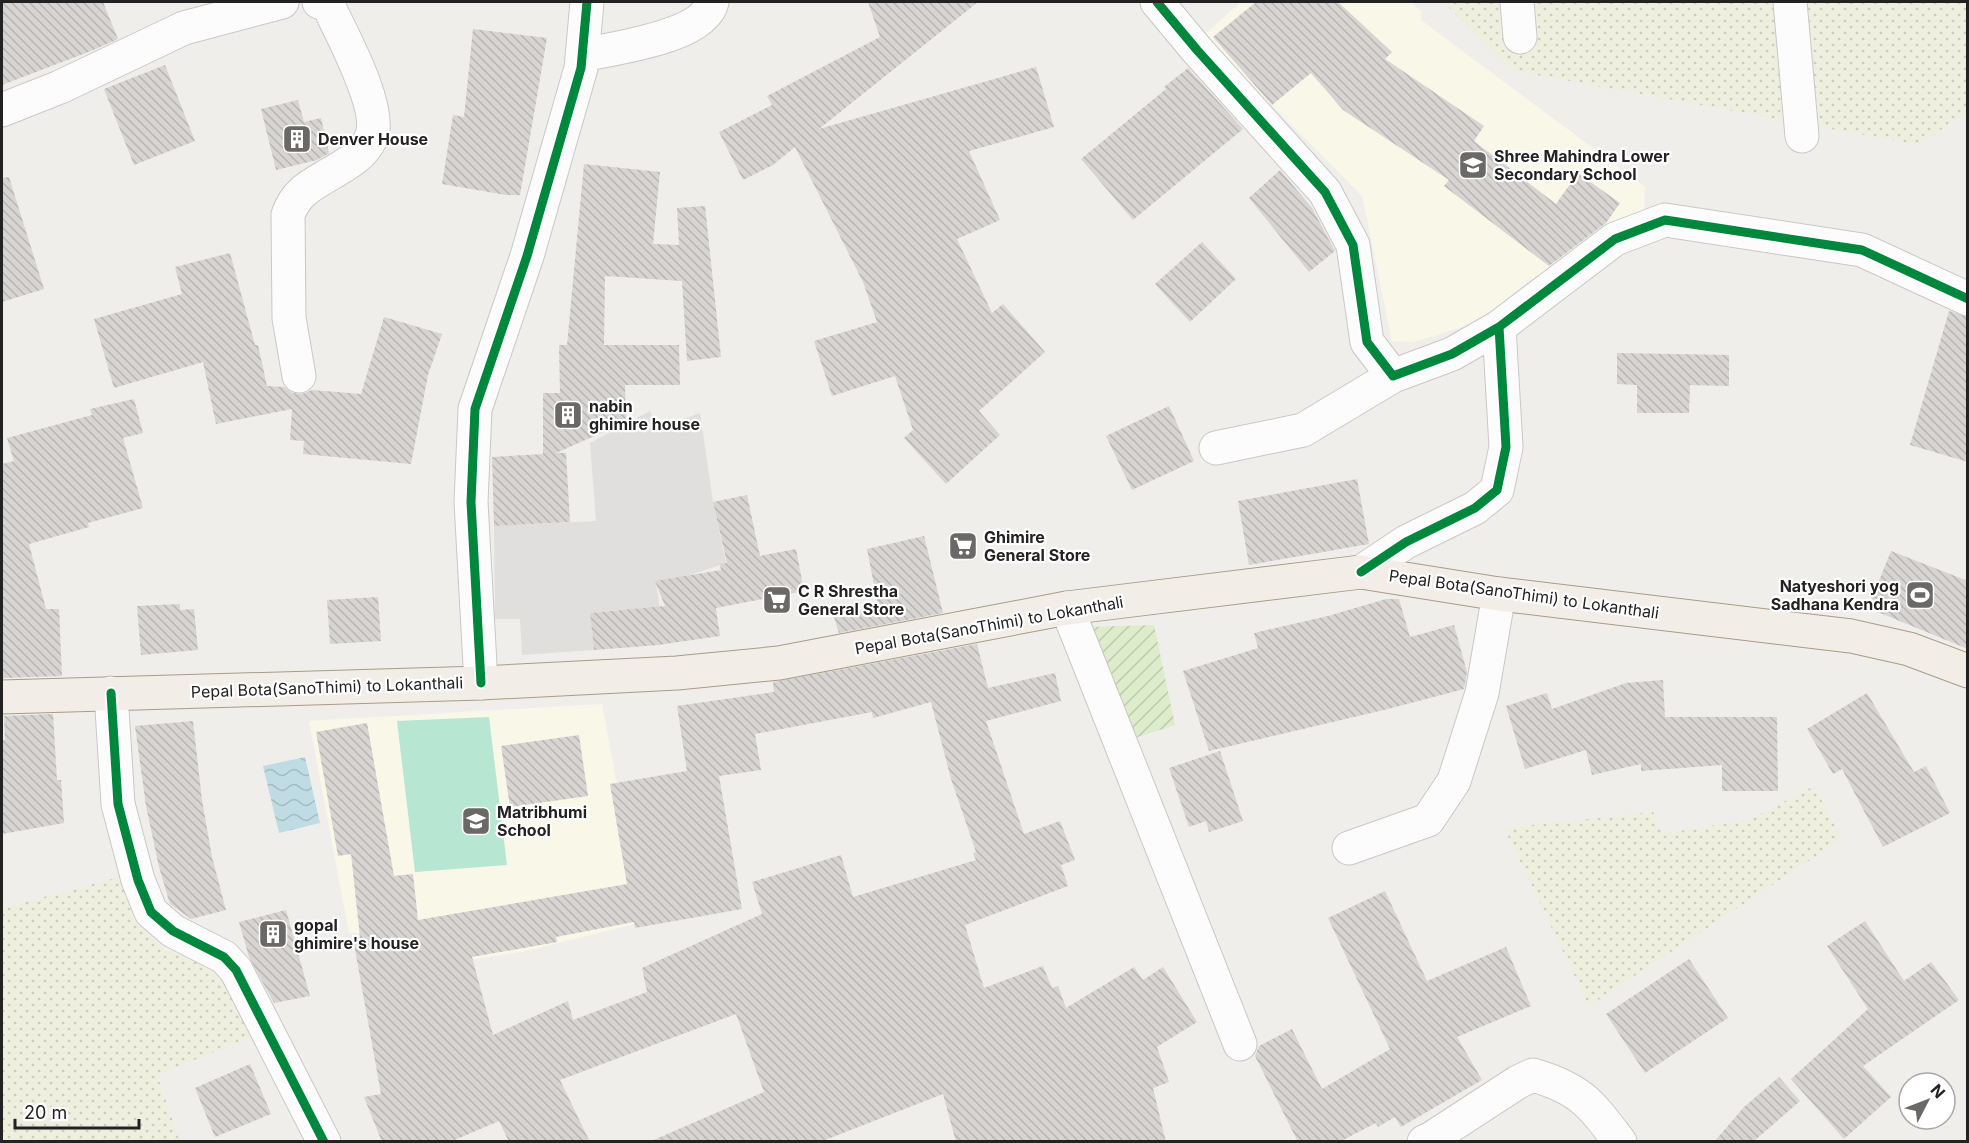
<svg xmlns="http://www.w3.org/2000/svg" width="1969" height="1143" font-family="Inter,sans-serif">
<defs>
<pattern id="farmland-dots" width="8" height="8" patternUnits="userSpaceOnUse" patternTransform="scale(1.5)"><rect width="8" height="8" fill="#efefdf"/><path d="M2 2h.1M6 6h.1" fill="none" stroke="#cdcdbf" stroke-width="1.8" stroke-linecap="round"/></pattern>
<pattern id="garden-furrows" width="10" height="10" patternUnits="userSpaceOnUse" patternTransform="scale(1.5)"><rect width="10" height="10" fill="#ddeccb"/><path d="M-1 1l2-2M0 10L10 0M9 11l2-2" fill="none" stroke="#bdcaae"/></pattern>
<pattern id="water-waves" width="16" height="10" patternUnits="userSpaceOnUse" patternTransform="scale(1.5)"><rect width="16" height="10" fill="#bfdbe3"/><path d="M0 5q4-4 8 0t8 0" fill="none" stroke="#a4bcc2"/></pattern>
<pattern id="building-back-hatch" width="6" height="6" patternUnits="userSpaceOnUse" patternTransform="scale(1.5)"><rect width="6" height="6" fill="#d7d4d2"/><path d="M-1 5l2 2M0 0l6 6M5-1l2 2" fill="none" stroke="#b8b6b4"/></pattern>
</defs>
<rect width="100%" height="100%" fill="#f0eeeb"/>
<path fill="#f8f7e8" d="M1241,2h169l11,9v9l224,167 -1,23 -51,31 -38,29 -25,10 -54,43 -62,19 -22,-1 -30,-145 -159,-160z
M602,704l41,218 -121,30 -100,15 -23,-33 -50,-1 -40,-212z"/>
<path fill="url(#farmland-dots)" d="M1443,2h524v109l-48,34 -405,-74z
M1814,786l28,53 -253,167 -85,-178 149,-16 9,22 89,-15z
M127,875l23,57 9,14 11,6 48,13 36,71 -97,39 23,66 -178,1v-234z"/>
<path fill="url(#garden-furrows)" d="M1154,625l21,100 -49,16 -41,-114z"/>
<path fill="#b7e6d2" d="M489,717l18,148 -92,7 -18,-151z"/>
<path fill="#e0dfde" d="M650,411l6,17 44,-15 13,89 13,61 -39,13 -31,7 9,61 -42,4 -4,-38 -29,3 4,37 -72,5 -2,-36h-25l-1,-93 102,-5 -6,-78z"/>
<path fill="url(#water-waves)" d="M305,757l15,66 -41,10 -16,-67z"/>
<path fill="url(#building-back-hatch)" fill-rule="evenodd" d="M2,2h101l15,37 -27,12 -89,34z
M868,2h110l-159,127 217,-62 18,60 -85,24 31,69 -43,19 35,74 11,-9 42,48 -66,59 21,24 -54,49 -42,-46 9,-8 -18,-54 -63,20 -18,-55 63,-19 -14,-40 -68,-135 -22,18 -30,15 -24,-48 53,-27 -5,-9 113,-59z
M1256,2h82l54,50 -7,7 99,67 -10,15 82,63 22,-31 42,30 -14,20 -57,43 -105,-80 5,-6 -106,-70 -32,-37 -39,32 -59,-68z
M473,29l74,9 -27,157h-14l-64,-11 11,-69 11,2z
M165,65l30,76 -61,24 -30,-76z
M1188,68l55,61 -110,91 -52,-61 85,-70 -2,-2z
M298,100l6,22 17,-4 8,35 -12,7 -41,10 -15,-61z
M584,164l76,8 -7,72 26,1 -2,-37 28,-2 16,151 -34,4 -5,-80 -77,-5 -1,69h75l1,40h-55l1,37 -70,31h10l4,69 -76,4 -2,-69 51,-3v-61h17l-1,-48h8z
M1280,170l32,38 23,43 -26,21 -60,-74z
M9,177l35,112 -42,13v-124z
M1202,242l34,37 -46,43 -35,-38z
M230,253l25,92h3l9,41 17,1 8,6 10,1 10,-4 49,4 23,-77 58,17 -14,41 -17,89 -108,-10 1,-13 -14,-1 2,-31 -76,15 -13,-62 -89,26 -20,-69 88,-25 -7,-27z
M1949,311l19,6v145l-58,-17z
M1617,353l112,2v31l-39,-1 -1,28h-52v-28l-20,-1z
M134,399l9,34 -20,5 20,70 -55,15 1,4 -60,17 17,65h13l3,67 -60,2v-214l12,-3 -7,-23 85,-23 -2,-6z
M1169,406l25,55 -62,29 -26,-54z
M1357,479l12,65 -120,21 -11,-64z
M747,495l13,61 36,-7 8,42 -88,17 4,28 -62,9 -64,5 -4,-37 75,-7 -10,-25 66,-11 -1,-6 7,-1 -14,-61z
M924,536l19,77 -104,20 -5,-16 44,-11 -11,-57z
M1891,551l77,30v68l-100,-41z
M378,597l3,44 -51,3 -3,-44z
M1386,599h13l11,38 44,-12 13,47 -3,17 -76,20 -179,42 -26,-80 75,-23 -4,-15 74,-17z
M180,604v6l14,-1 4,41 -57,5 -4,-49z
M977,644l11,44 67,-15 6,28 -75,20 38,113 36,-13 15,39 -14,5 7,21 -103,39 19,63 59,-22 9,22 6,-2 8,22 68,-41 9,13 20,-13 34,55 -40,25 12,35 -16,6 13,54h-210l-13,-48 -123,48h-171l115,-50 -28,-78 -176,66 30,62h-81l-10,-21 -49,21h-68l-18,-45 17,-3 -28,-156 7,-1 -9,-83 -13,2 -22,-124 51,-9 27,153 19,-2 5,46 209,-36 -17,-100 77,-13 -10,-65 97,-14 -1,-10zM931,702l20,77 25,73 -3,1 3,7 -123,37 -12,-42 -89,27 10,32 -120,54 5,24 -74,28 -5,-19 -75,34 -21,-78 85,-15 -1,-5 78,-15 1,6 107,-19 -23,-133 42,-6 -6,-36 117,-22 1,6z
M1663,680l2,37h112l1,74h-56v-26l-81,6v-7l-49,11 -6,-25 -61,19 -19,-63 41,-13 5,16 74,-26z
M1867,693l47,79 12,-6 24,47 -67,34 -41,-78 -9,5 -26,-45z
M53,714l4,66h4l3,43 -62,11v-94h3l-1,-24z
M193,721l9,79 10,57 14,53 -35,9 -21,-15 -11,-37 -13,-61 -11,-80z
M579,735l9,61 -78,11 -9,-61z
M1220,751l23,70 -34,11 -3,-11 -17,6 -20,-59z
M1385,891l42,90 79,-34 25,59 -74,31 25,43 -81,47 -6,-10 -17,10 -2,-4 -37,19h-41l-43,-86 4,-10 33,-17 30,60 68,-40 -62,-131z
M286,910l24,86 -36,7 -25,-46 -10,-35z
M1865,921l39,60 27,-19 28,38 -96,66 28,31 -47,42 -53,-60 77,-70 -41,-63z
M1689,959l39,59 -83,55 -39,-59z
M250,1064l21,50 -56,23 -20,-49z
M1779,1077l21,24 -47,41h-39l30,-35z"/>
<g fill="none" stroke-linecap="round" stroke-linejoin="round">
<g stroke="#c9c8c7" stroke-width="35">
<path id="minor" d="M1157,2l40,48 128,142 28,53 14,97 26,34 59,-22 47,-27
M1517,2l3,35
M1790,2l12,134
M583,55c32,-7 121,-18 129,-53
M2,110l58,-23 124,-59 98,-26
M299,376l-10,-58 -1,-103c8,-23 22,-29 42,-41 15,-9 33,-18 41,-36 13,-28 -30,-105 -43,-133l-9,-3
M1216,448l87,-18 90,-54
M1361,572l45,-30 69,-34 22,-18 9,-43 -7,-120 116,-88 50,-19 197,30 106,49
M1067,608l173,436
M481,683l-10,-181 4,-93 52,-153 54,-188 6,-66
M111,693l7,111 20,76 13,32 22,19 51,26 12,13 88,172
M1349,848l79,-28 26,-39 28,-88 17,-99
M1424,1142l8,-4 86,-56 15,-7c48,14 58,29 87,67"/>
</g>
<g stroke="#a79c86" stroke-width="35">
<path id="major" d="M2,697l479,-14 196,-10 102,-10 288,-55 294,-36 138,22 352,42 58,13 59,22"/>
</g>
<use href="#minor" stroke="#fdfcfc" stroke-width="33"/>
<use href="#major" stroke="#f3ede7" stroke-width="33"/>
<g stroke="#fff" stroke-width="13">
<path id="cycleway" d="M1157,2l40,48 128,142 28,53 14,97 26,34 59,-22 47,-27
M1361,572l45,-30 69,-34 22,-18 9,-43 -7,-120 116,-88 50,-19 197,30 106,49
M481,683l-10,-181 4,-93 52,-153 54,-188 6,-66
M111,693l7,111 20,76 13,32 22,19 51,26 12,13 88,172"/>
</g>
<use href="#cycleway" stroke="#00873e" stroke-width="9"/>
</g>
<defs>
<g id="building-square" transform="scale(1.5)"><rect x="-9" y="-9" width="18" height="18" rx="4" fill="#6a6968" stroke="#fff"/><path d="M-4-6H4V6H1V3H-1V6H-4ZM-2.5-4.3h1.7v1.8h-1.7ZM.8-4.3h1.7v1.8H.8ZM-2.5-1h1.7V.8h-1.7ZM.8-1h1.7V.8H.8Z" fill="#fff"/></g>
<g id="school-square" transform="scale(1.5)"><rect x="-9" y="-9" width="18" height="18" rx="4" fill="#6a6968" stroke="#fff"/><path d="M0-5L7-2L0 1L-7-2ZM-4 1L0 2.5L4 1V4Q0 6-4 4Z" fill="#fff"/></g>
<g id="supermarket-square" transform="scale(1.5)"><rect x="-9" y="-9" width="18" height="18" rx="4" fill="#6a6968" stroke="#fff"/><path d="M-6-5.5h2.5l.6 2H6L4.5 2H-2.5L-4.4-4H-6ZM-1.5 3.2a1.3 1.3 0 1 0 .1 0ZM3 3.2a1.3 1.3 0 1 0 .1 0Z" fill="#fff"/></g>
<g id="stadium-square" transform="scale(1.5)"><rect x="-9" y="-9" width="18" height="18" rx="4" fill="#6a6968" stroke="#fff"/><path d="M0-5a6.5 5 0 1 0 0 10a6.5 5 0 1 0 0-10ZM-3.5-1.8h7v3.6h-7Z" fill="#fff"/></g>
</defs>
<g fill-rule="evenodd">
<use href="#building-square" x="297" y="139"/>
<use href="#school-square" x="1473" y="165"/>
<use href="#building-square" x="568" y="415"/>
<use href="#supermarket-square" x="963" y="546"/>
<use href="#stadium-square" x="1920" y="595"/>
<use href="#supermarket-square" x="777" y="600"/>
<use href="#school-square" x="476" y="821"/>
<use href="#building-square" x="273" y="934"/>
</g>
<g text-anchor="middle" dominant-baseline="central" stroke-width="4.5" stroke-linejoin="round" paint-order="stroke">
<g font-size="16" font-weight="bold" fill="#222" stroke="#fff" text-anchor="start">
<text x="318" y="139">Denver House</text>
<text x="1494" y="156">Shree Mahindra Lower<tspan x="1494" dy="18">Secondary School</tspan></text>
<text x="589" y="406">nabin<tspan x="589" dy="18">ghimire house</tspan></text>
<text x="984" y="537">Ghimire<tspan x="984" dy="18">General Store</tspan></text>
<text x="1899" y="586" text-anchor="end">Natyeshori yog<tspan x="1899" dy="18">Sadhana Kendra</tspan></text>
<text x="798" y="591">C R Shrestha<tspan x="798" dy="18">General Store</tspan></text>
<text x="497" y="812">Matribhumi<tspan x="497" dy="18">School</tspan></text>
<text x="294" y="925">gopal<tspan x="294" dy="18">ghimire's house</tspan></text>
</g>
<g font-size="16" fill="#222" stroke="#fff">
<text transform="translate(1524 594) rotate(8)">Pepal Bota(SanoThimi) to Lokanthali</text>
<text transform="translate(989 625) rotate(-10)">Pepal Bota(SanoThimi) to Lokanthali</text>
<text transform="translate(327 687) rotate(-2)">Pepal Bota(SanoThimi) to Lokanthali</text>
</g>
</g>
<rect width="1969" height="1143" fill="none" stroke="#222222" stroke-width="6"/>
<g transform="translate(1927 1101) rotate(48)"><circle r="28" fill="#ffffff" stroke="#a7a7a7" stroke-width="1.5"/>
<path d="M0-4.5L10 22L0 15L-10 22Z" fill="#6a6968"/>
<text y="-9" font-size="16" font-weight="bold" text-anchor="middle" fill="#222222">N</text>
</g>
<path d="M15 1119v9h124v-9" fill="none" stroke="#222222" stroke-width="3"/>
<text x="24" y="1119" font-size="18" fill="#222222" stroke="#ffffff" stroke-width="4.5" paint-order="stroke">20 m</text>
</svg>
